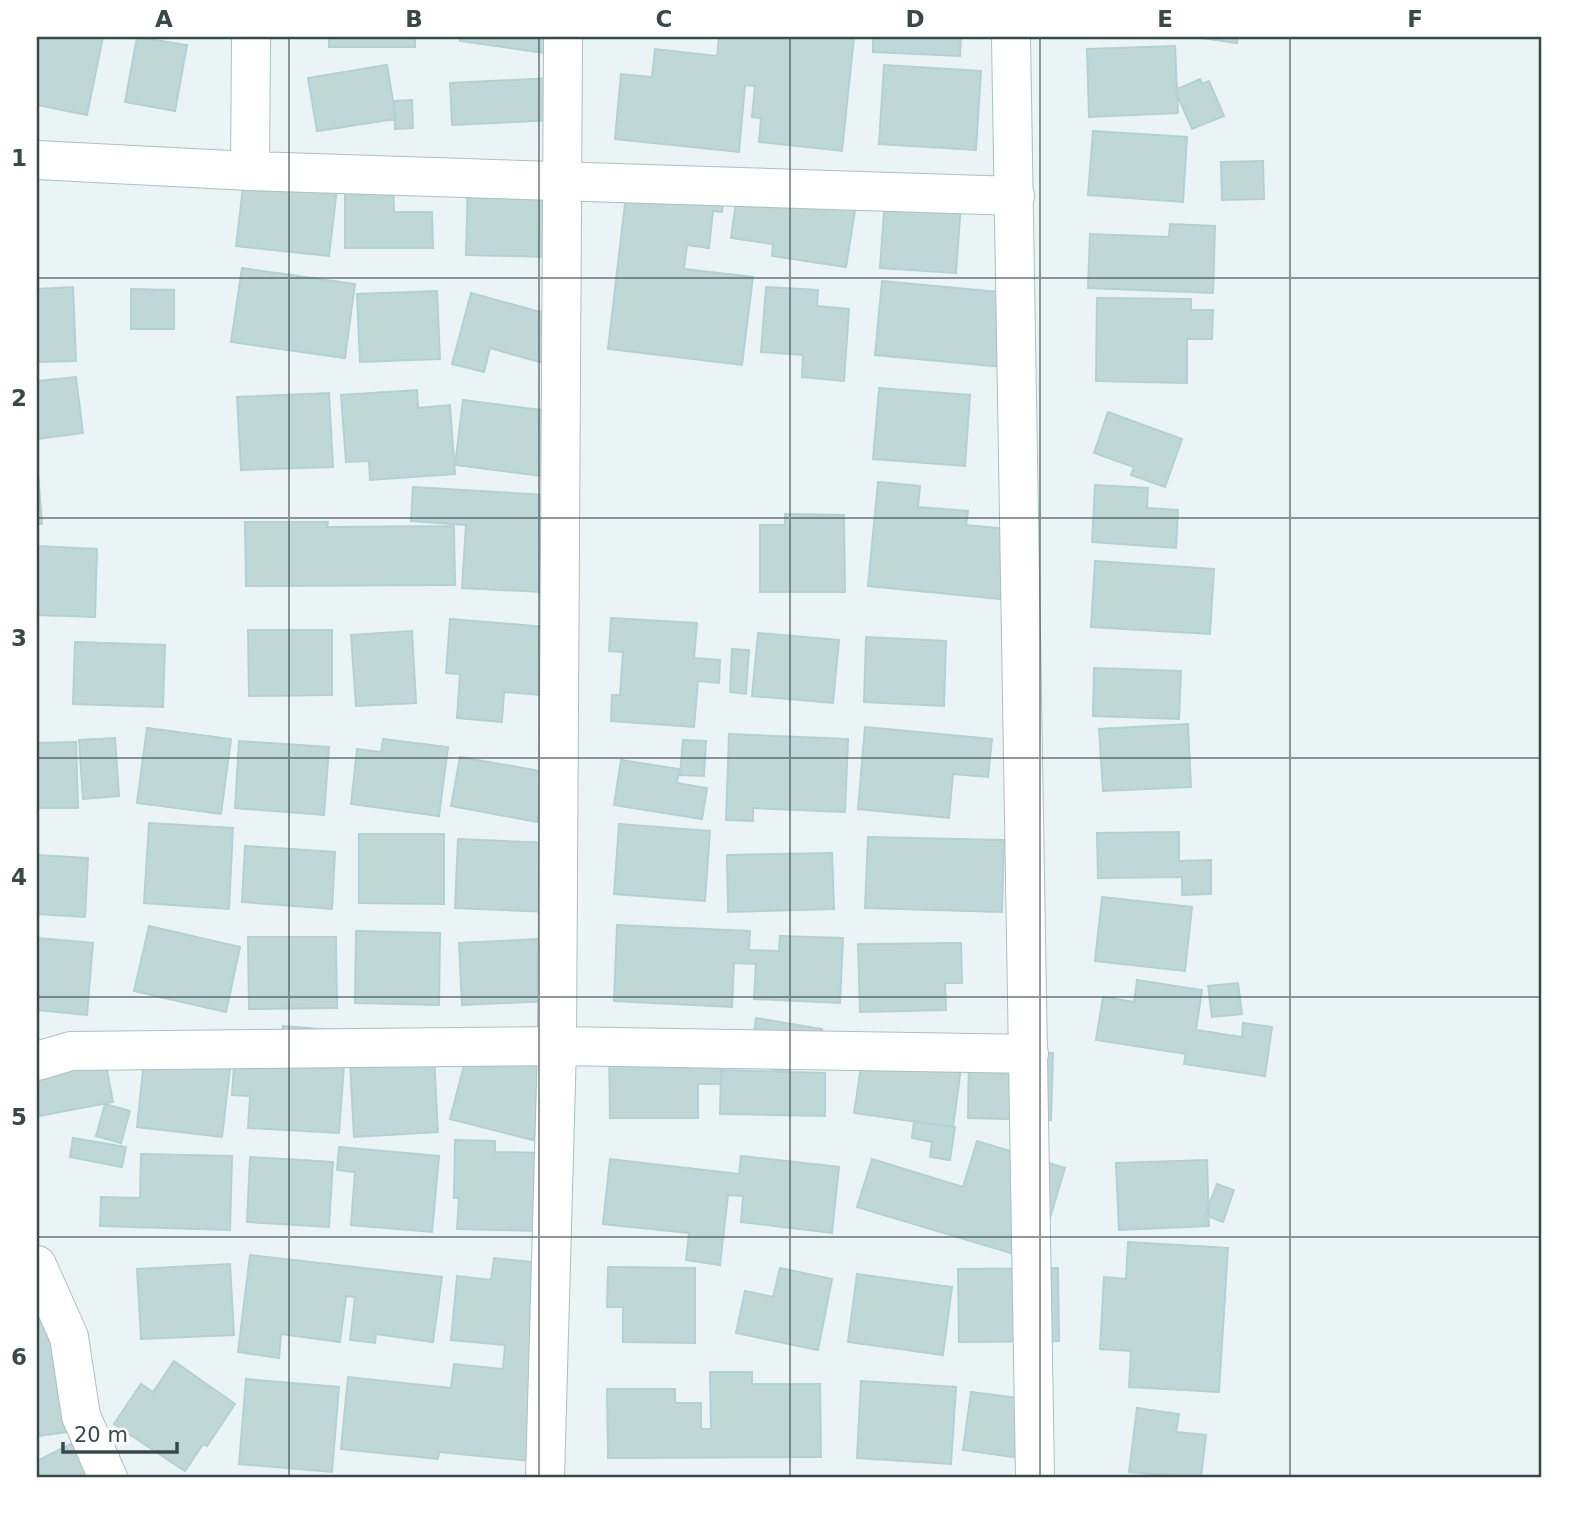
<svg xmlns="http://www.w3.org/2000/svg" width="1579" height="1515" font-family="'DejaVu Sans',sans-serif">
<rect width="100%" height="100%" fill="#ebf4f5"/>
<path fill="#c0d7d7" stroke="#b3d1d2" stroke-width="2" d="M37,37h66l-16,78 -50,-10z
M137,37l50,8 -12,66 -50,-9z
M329,37h86v10h-86z
M460,37h101l-2,18 -99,-14z
M719,37h135l-12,114 -83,-9 2,-24 -9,-1 3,-31 -10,-1 -6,67 -124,-13 6,-65 31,3 3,-28 62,7z
M873,37h88l-1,19 -87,-4z
M1195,37h43l-1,6z
M1175,46l3,67 -89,4 -2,-68z
M387,65l9,54 -79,12 -9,-53z
M884,65l97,6 -5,79 -97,-6z
M553,78l2,42 -103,5 -2,-42z
M1200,79l2,5 7,-3 15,35 -32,13 -17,-39z
M412,100l1,28 -18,1 -1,-28z
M1093,131l94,6 -4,65 -95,-7z
M1263,161l1,38 -42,1 -1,-38z
M628,178l96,12 -2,22 -9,-1 -4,37 -22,-3 -3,24 69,8 -11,88 -134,-16z
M244,179l93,10 -8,67 -93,-10z
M345,180h48l1,32h38l1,36h-88z
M468,180l87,2 -2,75 -87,-2z
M739,180l118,18 -11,69 -74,-11 1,-12 -42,-6z
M885,198l76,6 -5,69 -76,-5z
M1170,224l45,2 -2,67 -125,-5 2,-54 79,3z
M242,268l113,16 -10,74 -114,-16z
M882,281l138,13 -7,74 -138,-13z
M73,287l3,74 -39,1v-73z
M766,287l52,3 -1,16 32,3 -5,72 -42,-4 1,-22 -42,-3z
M131,289l43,1v39h-43z
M437,291l3,68 -80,3 -3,-68z
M471,293l84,23 -12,47 -53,-15 -6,24 -32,-8z
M1097,298l94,1v11h22l-1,29h-25v44l-91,-2z
M76,377l7,56 -46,6v-58z
M879,388l91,7 -5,71 -92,-7z
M417,390l1,18 32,-3 5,69 -85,6 -1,-19 -23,1 -5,-67z
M329,393l4,74 -92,3 -4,-73z
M463,400l95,12 -9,65 -94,-12z
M1108,412l74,27 -17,48 -34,-12 3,-8 -40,-14z
M37,459l5,65h-5z
M878,482l42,4 -2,21 50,4 -2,14 62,6 -7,70 -153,-15z
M1095,485l53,3 -1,20 31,2 -2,38 -84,-6z
M413,487l133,8 17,98 -101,-5 4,-63 -55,-4z
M785,514l59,1 1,77h-85v-67h25z
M245,522h83l-1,5 127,-1 1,59 -209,1z
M37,546l60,3 -2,68 -58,-2z
M1095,561l119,8 -4,65 -119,-7z
M611,618l86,5 -3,35 26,2 -1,23 -21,-2 -4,46 -83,-6 1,-26h8l3,-43 -14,-1z
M450,619l108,9 -5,68 -49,-4 -2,30 -45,-4 3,-44 -14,-1z
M248,630h84v65l-83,1z
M412,631l4,72 -60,3 -5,-71z
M758,633l81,7 -6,63 -81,-7z
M866,637l80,4 -2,65 -80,-4z
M75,642l90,3 -2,62 -90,-3z
M732,649l17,1 -3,44 -16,-2z
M1094,668l87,3 -2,48 -86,-3z
M1188,724l3,63 -88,4 -4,-62z
M865,727l127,12 -4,38 -35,-3 -4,44 -91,-9z
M147,728l84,11 -10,75 -84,-11z
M729,734l119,5 -3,73 -92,-4v13l-27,-1z
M115,738l4,58 -36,3 -4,-59z
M383,739l65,8 -9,69 -88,-12 6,-55 24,3z
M683,740l23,1 -2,35 -24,-1z
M239,741l90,6 -5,68 -89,-7z
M76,742l2,66h-41v-65z
M460,757l86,15 -9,50 -86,-16z
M621,760l58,9 -2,14 30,5 -5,31 -88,-14z
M149,823l84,5 -4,81 -85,-6z
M619,824l91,7 -5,70 -91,-7z
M1179,832v29l32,-1v34l-29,1v-18l-84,1 -1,-45z
M359,834h85v70l-85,-1z
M868,837l136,3 -2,72 -137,-4z
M458,839l94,4 -3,69 -94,-4z
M245,846l90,6 -3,57 -90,-7z
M832,853l2,56 -106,3 -1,-57z
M37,855l51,3 -3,59 -48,-3z
M1102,897l90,10 -7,64 -90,-10z
M617,925l133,6 -1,19 30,1 1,-15 63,2 -3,65 -86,-4 2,-35 -22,-1 -2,44 -118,-6z
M149,926l91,21 -14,65 -92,-21z
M356,931l84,2 -1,72 -84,-2z
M248,937h88l1,71 -88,1z
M37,938l56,5 -6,72 -50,-5z
M559,938l-10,63 -87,4 -3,-62z
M961,943l1,40h-17l1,27 -86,2 -2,-68z
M1137,980l65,10 -6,40 46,7 1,-14 29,4 -7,49 -81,-12 2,-10 -90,-14 7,-43 31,5z
M1238,983l4,31 -30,3 -4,-31z
M756,1018l66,11 -5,33 -26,-5 -2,15 -40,-7z
M283,1026l49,4 12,35 -5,68 -91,-5 2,-32 -18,-1 2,-30 46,3z
M469,1046l83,22 -19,72 -83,-21z
M864,1047l98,14 -9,66 -99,-14z
M609,1049h113v35h-24v34h-88z
M145,1051l86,10 -9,76 -85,-10z
M969,1052l84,1 -2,67 -83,-2z
M104,1054l9,48 -74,14 -2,-49z
M434,1057l4,75 -84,5 -4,-75z
M721,1070l104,3v43l-105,-2z
M105,1104l25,7 -9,32 -25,-7z
M914,1121l41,6 -5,33 -20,-3 2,-15 -20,-4z
M73,1138l53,9 -4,20 -52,-10z
M455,1140l40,1v11l50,1 -2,78 -86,-2 2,-31h-5z
M977,1141l88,27 -28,93 -180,-54 15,-48 91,28z
M339,1147l100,9 -7,76 -81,-7 4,-53 -18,-2z
M141,1154l91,2 -2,74 -130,-4 1,-29 39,1z
M741,1156l98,11 -7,66 -91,-11 2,-26 -15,-1 -8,70 -34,-5 3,-27 -86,-9 7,-65 129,15z
M250,1157l83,5 -4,65 -82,-5z
M1207,1160l2,66 -90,4 -3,-67z
M1217,1184l17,6 -11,32 -18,-7z
M1128,1242l100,6 -9,144 -90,-5 2,-36 -31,-2 4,-72 22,2z
M250,1255l192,22 -9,65 -57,-8 -1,9 -25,-3 5,-43 -9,-1 -6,46 -59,-8 -2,24 -41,-6z
M494,1258l56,6 -19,197 -92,-9 -1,7 -97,-10 7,-72 103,11 3,-24 49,5 2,-24 -54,-5 6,-64 34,4z
M230,1264l4,71 -93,4 -4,-70z
M608,1267l87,1v75l-72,-1v-35h-16z
M780,1268l52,11 -14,71 -82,-17 9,-42 28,6z
M1058,1268l1,73 -100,1 -1,-73z
M857,1274l95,13 -9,68 -95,-13z
M69,1318l15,112 -47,6v-114z
M174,1361l61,43 -28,42 -4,-2 -18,27 -71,-47 27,-40 12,8z
M710,1372h42v12h68l1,73 -213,1 -1,-69h68v14h26v26h10z
M246,1379l93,8 -7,85 -93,-8z
M861,1381l95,6 -5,77 -94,-6z
M971,1392l77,10 -8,59 -77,-11z
M1137,1408l42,6 -3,18 30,3 -5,43 -72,-6z
M94,1432l24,46h-81v-17z"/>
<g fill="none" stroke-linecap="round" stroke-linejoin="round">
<g stroke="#adbfc1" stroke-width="40">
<path id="street" d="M1011,37l24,1441
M37,160l213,11 765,25
M250,171l1,-134
M37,1061l34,-10 486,-5 472,8
M37,1265l32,72 12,79 27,62
M545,1478l12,-432 6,-1009"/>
</g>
<use href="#street" stroke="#fff" stroke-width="38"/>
</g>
<path fill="none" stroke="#39494a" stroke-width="2" stroke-opacity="0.55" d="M289,37v1441M539,37v1441M790,37v1441M1040,37v1441M1290,37v1441M37,278h1505M37,518h1505M37,758h1505M37,997h1505M37,1237h1505"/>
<rect width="1579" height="1515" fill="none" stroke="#ffffff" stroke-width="77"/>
<path d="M63 1442v10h114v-10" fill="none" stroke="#39494a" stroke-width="3.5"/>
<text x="74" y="1442" font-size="21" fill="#39494a" stroke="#ffffff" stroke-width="5" paint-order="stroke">20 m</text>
<rect x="38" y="38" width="1502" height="1438" fill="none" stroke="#39494a" stroke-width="2.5"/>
<g font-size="23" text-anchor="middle" font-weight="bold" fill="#39494a">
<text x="164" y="27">A</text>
<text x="414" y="27">B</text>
<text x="664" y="27">C</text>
<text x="915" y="27">D</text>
<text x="1165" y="27">E</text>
<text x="1415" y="27">F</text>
<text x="19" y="166">1</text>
<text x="19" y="406">2</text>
<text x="19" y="646">3</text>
<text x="19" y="885">4</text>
<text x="19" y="1125">5</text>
<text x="19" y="1365">6</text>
</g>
</svg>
